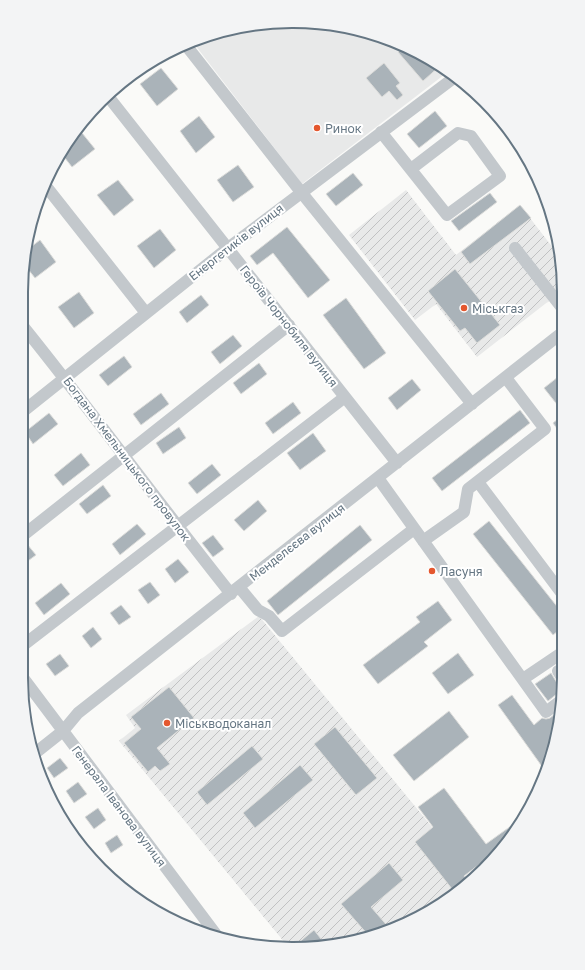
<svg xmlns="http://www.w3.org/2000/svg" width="585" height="970" font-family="'Golos Text',sans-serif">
<defs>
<pattern id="industrial-furrows" width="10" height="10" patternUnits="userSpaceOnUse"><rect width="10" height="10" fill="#e8e9e9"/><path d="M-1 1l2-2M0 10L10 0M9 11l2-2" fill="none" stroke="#c0c1c2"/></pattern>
</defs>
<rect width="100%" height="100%" fill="#fafaf8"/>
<path fill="#e8e9e9" d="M293,21l53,5 51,16 47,25 5,4 -147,113 -110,-143 48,-15z"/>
<path fill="url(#industrial-furrows)" d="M406,190l50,65 64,-50 40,52 3,18v15l-86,67 -41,-53 -21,16 -66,-85z
M259,616l173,211 -2,2 39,52 -11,12 -78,42 -90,14 -171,-208 16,-13 -9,-13z"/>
<path fill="#aab3b9" stroke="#dcdcda" d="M405,46l15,8 21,11 -18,16 -25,-29z
M384,63l16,20 -4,3 7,9 -6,5 -8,-9 -7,6 -16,-19z
M161,68l17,21 -21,17 -17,-22z
M435,111l12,15 -28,22 -12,-14z
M199,116l16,21 -19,16 -16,-22z
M78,128l17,21 -23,18 -11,-14 6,-12z
M238,165l16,22 -21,15 -16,-22z
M353,173l10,12 -27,21 -10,-12z
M118,180l16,20 -20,16 -17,-21z
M490,193l7,9 -38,29 -8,-10z
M520,205l11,13 -61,46 -9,-12z
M287,227l43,53 -22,18 -35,-45 -16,12 -7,-9z
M160,229l16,21 -22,18 -17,-22z
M40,240l16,22 -21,16 -11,-14 3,-14z
M455,269l45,56 -23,18 -12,-15 -5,3 -32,-40z
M79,292l15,21 -20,15 -16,-21z
M201,295l8,10 -22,18 -8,-11z
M346,298l40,55 -22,16 -41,-54z
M233,335l9,11 -22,18 -9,-12z
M124,356l8,11 -24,19 -9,-11z
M259,363l8,11 -26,20 -8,-11z
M563,373v39l-19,-24z
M412,379l9,11 -24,20 -9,-12z
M161,393l8,11 -28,21 -8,-11z
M293,402l8,11 -28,21 -8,-11z
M520,410l10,13 -88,68 -10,-13z
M49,413l9,11 -25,20 -8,-12z
M563,415v22l-10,-14z
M179,427l7,11 -23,16 -7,-11z
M313,433l13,18 -26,19 -13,-17z
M81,453l9,12 -27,21 -9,-11z
M212,464l9,11 -24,19 -9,-11z
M103,485l8,11 -24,18 -8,-10z
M258,500l9,11 -23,20 -10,-11z
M489,521l74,93v13l-10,8 -80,-101z
M137,524l9,10 -26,21 -8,-11z
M360,525l12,15 -94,75 -11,-14z
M213,535l11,14 -11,8 -11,-14z
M27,544l9,11 -15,11v-17z
M178,559l11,13 -14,11 -10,-14z
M150,582l10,13 -12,9 -10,-14z
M61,583l9,11 -26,21 -9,-12z
M438,601l14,19 -28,22 4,4 -50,38 -15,-19 57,-43 -4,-5z
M121,605l10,12 -12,8 -9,-12z
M93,627l9,12 -11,9 -9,-12z
M458,653l16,22 -26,19 -16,-21z
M60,654l9,12 -14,10 -9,-12z
M551,673l6,10 6,3v6l-5,1 -10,8 -13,-17z
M169,687l25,31 -37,30 13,16 -10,7 -5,-5 -7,6 -24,-29 17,-14 -10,-12z
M512,695l22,30 8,-7 4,1 4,-1 10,-8 -10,55 -4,7 -48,-67z
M449,711l20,26 -55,44 -21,-26z
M335,727l42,51 -21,17 -42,-51z
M252,746l11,13 -56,46 -10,-13z
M60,758l8,10 -14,10 -7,-10z
M300,765l13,15 -58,48 -12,-15z
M78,782l9,12 -13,9 -8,-12z
M444,788l42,56 36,-26 1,1 -5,10 -20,21 -34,26 4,6 -12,12 -41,-52 18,-15 -15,-20z
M98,808l8,12 -12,9 -9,-12z
M117,835l6,10 -12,8 -6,-10z
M389,863l14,17 -32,27 19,22 -10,6 -11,1 -28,-32z
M314,930l11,14 -34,5z"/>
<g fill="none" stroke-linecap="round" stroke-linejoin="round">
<path stroke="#c3c8cc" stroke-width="12" d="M185,44l116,148 171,212
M107,95l290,368
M381,132l66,83 53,-39 -29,-40 -13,-3 -47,36
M45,185l101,128
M515,248l48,61
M22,325c71,88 138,180 209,269
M21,413l207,-165 227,-171
M378,478l168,234 17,-13
M478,482l85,113
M21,537l268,-212
M423,541l41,-29 4,-23 77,-60 -39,-51
M239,587l19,23 11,6 13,15 132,-102
M21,647l324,-250
M558,671l5,8
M21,675l197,262
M523,679l40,-27
M34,754l29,-23 15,-18 485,-381"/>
</g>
<g fill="#e4572e" stroke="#fff" stroke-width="1.5">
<circle cx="317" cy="128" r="4"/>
<circle cx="464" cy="308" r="4"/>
<circle cx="432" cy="571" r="4"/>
<circle cx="167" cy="723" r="4"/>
</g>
<g text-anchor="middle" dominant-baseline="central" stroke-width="4" stroke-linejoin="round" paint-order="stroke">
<g font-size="12" fill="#657683" stroke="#fff" text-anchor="start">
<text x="325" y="128">Ринок</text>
<text x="472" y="308">Міськгаз</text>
<text x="440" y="571">Ласуня</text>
<text x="175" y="723">Міськводоканал</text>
</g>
<g font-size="12" fill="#657683" stroke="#fff">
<text transform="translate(236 242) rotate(-38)">Енергетиків вулиця</text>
<text transform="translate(289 326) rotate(52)">Героїв Чорнобиля вулиця</text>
<text transform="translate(127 459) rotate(53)">Богдана Хмельницького провулок</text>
<text transform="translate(297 542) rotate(-38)">Менделєєва вулиця</text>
<text transform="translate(119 806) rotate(53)">Генерала Іванова вулиця</text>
</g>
</g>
<path d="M0 0H585V970H0ZM292 28H293A264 264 0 0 1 557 292V678A264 264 0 0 1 293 942H292A264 264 0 0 1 28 678V292A264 264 0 0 1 292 28Z" fill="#f3f4f5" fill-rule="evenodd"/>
<path fill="none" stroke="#657683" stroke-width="2" d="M292 28H293A264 264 0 0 1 557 292V678A264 264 0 0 1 293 942H292A264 264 0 0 1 28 678V292A264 264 0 0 1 292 28Z"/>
</svg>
